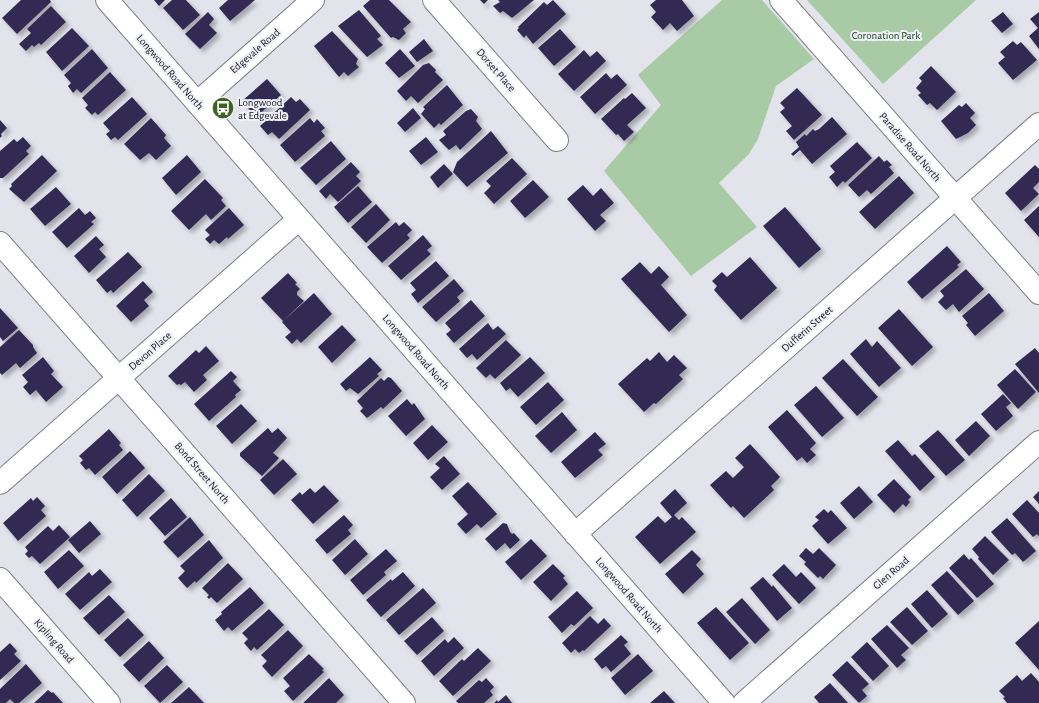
<svg xmlns="http://www.w3.org/2000/svg" width="1039" height="703" font-family="'Alegreya Sans',sans-serif">
<defs>
<filter id="shadow"><feDropShadow dx="3.5" dy="3.5" stdDeviation="2" flood-color="#0004"/></filter>
</defs>
<rect width="100%" height="100%" fill="#e2e3eb"/>
<path fill="#a8cba6" d="M722,0h40l52,59 -38,27 -18,53 -9,15 -30,29 38,44 -66,49 -87,-105 57,-66 -23,-30z
M807,0h169l-93,84z"/>
<path fill="#312c53" filter="url(#shadow)" d="M21,0h29l1,2 -34,32 -15,-16z
M154,0h11l-6,6z
M172,0h14l14,15 -17,15 -20,-22z
M228,0h27l-25,21 -11,-13z
M370,0h19l22,22 -8,7 3,4 -7,7 -6,-3 -2,1 -28,-32z
M480,0h8l-4,4z
M498,0h36l-22,18 -9,-7 -3,2 -7,-7 7,-4z
M553,0l13,14 -33,30 -7,-9 -2,3 -7,-8 2,-2 -1,-1 26,-25 3,3z
M656,0h26l12,16 -17,15 -7,-8 -7,7 -12,-13 5,-5 -6,-7z
M51,6l15,16 -25,23 -2,-2 -5,4 -2,-2 -6,6 -7,-7 12,-11 -4,-4z
M359,10l22,26 -4,3 6,6 -16,12 -29,-31z
M208,12l6,7 -5,6 8,8 -17,16 -15,-15z
M1003,12l10,12 -11,9 -11,-12z
M1039,12v37l-10,-13 9,-8 -8,-9z
M72,28l17,18 -27,25 -16,-19z
M560,29l16,18 -22,19 -16,-18z
M332,31l26,28 -2,5 3,3 -11,9 -4,-4 -5,5 -25,-31z
M424,39l9,12 -16,11 -8,-10z
M1013,41l4,4 4,-3 16,18 -24,20 -15,-17 7,-6 -5,-5z
M92,49l16,19 -27,25 -4,-4 -4,4 -5,-7 3,-3 -7,-8z
M400,49l15,17 -16,12 -14,-15z
M584,50l6,7 7,-6 9,10 -32,30 -16,-17z
M429,63l7,7 -1,2 8,8 -25,23 -7,-7 -5,5 -9,-10 26,-26z
M931,66l25,26 -19,18 -7,-7 -3,2 -9,-10 3,-2 -5,-5 6,-7 -3,-3z
M110,72l16,18 -28,25 -3,-3 -3,3 -7,-7 3,-3 -6,-7z
M606,73l5,6 6,-5 10,11 -32,29 -15,-17z
M267,79l14,16 -25,22 -14,-16z
M447,85l16,20 -22,20 -2,-2 -5,5 -13,-14 4,-5 -2,-2z
M797,88l25,27 -28,25 -8,-9 6,-5 -12,-14 5,-4 -5,-5z
M632,93l14,15 -19,17 7,7 -10,9 -6,-7 -2,1 -15,-16 23,-21 1,1z
M132,97l15,17 -29,26 -3,-3 -4,3 -5,-6 4,-3 -7,-8z
M291,97l5,5 4,-3 10,11 -31,29 -7,-7 -4,3 -8,-9z
M966,103l9,10 -5,5 6,7 -8,8 -12,6 -15,-18 18,-16 3,2z
M413,108l8,10 -16,14 -8,-9z
M471,109l7,8 -2,4 6,8 -22,21 -4,-5 -7,5 -10,-10 7,-5 -3,-4 23,-20z
M832,117l15,17 -35,30 -12,-14 -7,6 -2,-2 8,-7 -3,-5 9,-8 1,2 7,-7 2,2 4,-2z
M151,118l15,17 -2,3 7,8 -15,14 -7,-7 -9,7 -16,-16z
M310,118l4,5 3,-4 8,9 -4,3 4,5 -30,26 -15,-17z
M0,120l7,8 -6,6 1,2 -2,2z
M491,131l17,22 -41,34 -14,-15 4,-10z
M23,137l8,9 -5,5 3,3 -26,24h-3v-27l14,-12 3,3z
M426,137l12,15 -17,13 -12,-14z
M331,141l15,18 -30,26 -16,-17z
M857,142l15,16 -27,25 -2,-2 -6,6 -8,-10 6,-5 -5,-6z
M42,155l15,16 -33,31 -15,-13 3,-3 -1,-2z
M187,155l14,17 -25,23 -14,-17z
M879,156l5,6 3,-2 5,5 -3,2 5,6 -23,21 -4,-4 -8,7 -11,-12z
M512,158l15,16 -33,30 -10,-11 7,-7 -5,-5z
M351,162l9,10 -4,4 5,5 -23,21 -8,-8 -4,5 -7,-8z
M444,164l9,10 -15,14 -8,-11z
M1035,165l4,4v13l-6,6 6,6 -18,17 -16,-18z
M899,176l15,17 -39,36 -16,-17z
M205,179l18,19 -2,2 5,6 -15,14 -5,-6 -17,16 -18,-19z
M533,180l16,17 -24,21 -15,-17z
M583,185l10,11 8,-8 13,15 -14,12 6,6 -11,10 -28,-32z
M358,186l14,16 -24,21 -14,-16z
M56,187l15,17 -26,22 -15,-17z
M376,204l14,16 -24,23 -15,-16z
M1039,206v31l-15,-17z
M785,207l36,42 -22,19 -36,-42z
M79,208l6,7 5,-4 6,7 -5,4 3,2 -27,24 -15,-16z
M229,208l15,17 -16,14 -1,-2 -8,7 -5,-4 -4,4 -5,-5 5,-4 -5,-5z
M396,222l3,4 5,-4 8,8 -5,5 3,3 -28,25 -15,-16z
M423,235l9,11 -5,4 4,4 -30,26 -13,-14z
M96,236l8,9 -5,4 7,8 -17,16 -15,-17z
M947,246l14,16 -4,3 2,2 -37,32 -15,-17z
M128,252l14,15 -29,26 -2,-3 -4,3 -11,-13z
M750,257l27,31 -36,32 -27,-30 3,-4 -5,-5 10,-9 5,5z
M436,261l13,15 -31,27 -7,-9 5,-4 -6,-7z
M640,262l11,12 8,-8 10,11 -8,8 26,30 -18,17 -48,-53z
M966,269l18,20 -25,23 -6,-8 -7,6 -8,-8 6,-6 -4,-5z
M288,273l9,10 -2,1 5,5 -3,3v3l7,6 -21,20 -22,-23z
M454,279l10,12 -7,6 3,4 -24,21 -14,-15z
M143,281l10,11 -9,8 5,6 -18,16 -15,-16z
M314,293l18,21 -31,29 -4,-4 -5,5 -7,-7 6,-5 -9,-10z
M989,293l15,18 -29,25 -9,-11 2,-2 -6,-7z
M471,300l14,16 -31,27 -8,-9 5,-4 -6,-7z
M0,308l18,20 -15,13 -3,-4z
M899,309l34,38 -21,19 -34,-38z
M488,323l5,7 5,-4 8,8 -29,26 -5,-6 -5,4 -8,-9z
M342,325l14,15 -24,23 -14,-16z
M19,330l14,15v2l4,6 -17,15 -4,-5 -14,12 -2,-2v-26z
M866,339l6,8 5,-6 24,27 -22,19 -29,-33z
M506,340l15,15 -26,24 -5,-5 -4,4 -10,-10z
M206,346l13,15 -16,14 4,5 -13,12 -9,-10 -4,3 -2,-1 -2,1 -9,-9 28,-26 3,3z
M1035,348l4,5v40l-24,-29z
M659,352l8,10 7,-7 13,13 -8,7 4,4 -27,25 -2,-1 -10,9 -26,-28 29,-26 3,3z
M43,357l11,14 -3,3 12,13 -17,15 -10,-12 -6,5 -7,-8 5,-5 -6,-7z
M370,357l12,13 -5,4 2,2 -21,18 -8,-6 -4,3 -6,-7z
M530,357l15,16 -27,24 -8,-9 -4,3 -6,-8z
M843,359l35,38 -21,19 -35,-38z
M1015,369l21,23 -18,17 -21,-24z
M231,371l6,6 -4,4 8,9 -6,5 1,2 -27,24 -15,-17z
M388,377l3,1 11,13 -19,18 -2,-2 -14,11 -7,-7 3,-3 -6,-7 24,-23 3,3z
M548,382l16,18 -28,25 -16,-18z
M816,386l28,32 -22,19 -28,-32z
M1003,394l8,9 -5,4 7,9 -17,15 -15,-17z
M407,399l5,6 2,-2 11,16 -19,17 -18,-20z
M241,404l16,17 -25,23 -16,-18z
M787,410l29,33 -6,6 6,6 -9,8 -5,-6 -5,4 -29,-34z
M562,412l15,18 -26,23 -16,-17z
M976,421l14,15 -21,20 -14,-16z
M432,425l16,17 -20,18 -15,-17z
M268,428l4,5 6,-5 9,10 -14,15 6,5 -17,18 -22,-20v-3z
M109,429l12,14 -2,2 4,5 -28,25 -6,-7 -3,2 -6,-7 3,-3 -4,-4z
M938,430l27,30 -19,16 -27,-30z
M595,432l11,12 -8,6 5,5 -28,23 -14,-16z
M898,440l14,16 3,-2 20,23 -15,14 -35,-40z
M750,444l30,33 -9,9 3,4 -30,28 -11,-12 -2,2 -21,-23 16,-14 7,7 11,-11 -9,-9z
M130,451l15,17 -28,26 -15,-17z
M444,456l16,18 -18,16 -12,-13 10,-9 -5,-4z
M283,459l14,15 -23,21 -14,-15z
M149,474l16,17 -28,26 -15,-17z
M894,479l17,18 -3,3 2,2 -4,5 -3,-3 -9,9 -17,-18z
M468,482l29,32 -16,14 -4,-4 -11,10 -9,-10 11,-10 -16,-18z
M324,485l15,16 -26,23 -22,-24 9,-8 2,3 8,-7 5,5z
M859,486l14,16 -19,17 -14,-16z
M675,489l12,14 -13,12 5,5 3,-3 14,15 -36,32 -25,-27 23,-21 7,7 7,-6 -12,-14z
M1039,491v13l-6,-7z
M37,497l8,9 -4,4 5,6 -28,25 -15,-18 28,-25 2,3z
M171,498l16,19 -22,19 -16,-18z
M1027,500l12,13v23l-2,-2 -4,3 -21,-23z
M824,509l4,4 3,-3 16,18 -19,16 -16,-18 7,-6 -4,-3z
M344,515l9,10 -5,5 3,4 -24,20 -12,-14z
M190,517l14,18 -26,23 -15,-16z
M1007,518l29,33 -13,11 -8,-9 -3,2 -21,-23z
M90,521l11,13 -22,19 -11,-13z
M503,523l4,1 3,8 2,2 2,-1 6,7 -10,9 -5,-6 -9,8 -11,-12z
M59,525l11,12 -30,27 -8,-8 -3,2 -4,-4 3,-3 -3,-4 23,-21 5,5z
M985,536l24,24 -16,15 -15,-16 1,-2 -7,-8z
M355,539l13,15 -23,21 -13,-15z
M531,539l16,17 -26,24 -16,-18z
M209,540l14,18 -27,25 -1,-2 -8,7 -9,-10 7,-7 -5,-5z
M806,548l7,6 6,-6 17,17 -13,14 -3,-3 -2,2 -14,-14 2,-2 -7,-6z
M386,549l11,12 -13,11 2,3 -23,20 -13,-15z
M69,550l15,16 -26,23 -14,-17z
M692,550l9,9 -5,6 8,9 -21,20 -18,-20z
M964,554l5,6 2,-2 23,26 -17,14 -28,-30z
M228,563l15,16 -26,24 -6,-6 -2,2 -2,-2 2,-2 -7,-7z
M553,564l12,12 -2,2 5,6 -17,17 -18,-19z
M784,564l12,13 5,-5 15,16 -17,16 -27,-29z
M100,569l12,13 -32,28 -15,-16 24,-22 3,4z
M947,571l27,30 -16,14 -27,-30z
M403,572l12,14 -34,31 -15,-17 25,-21 1,2z
M763,577l9,10 1,-2 19,23 -15,13 -27,-33z
M250,587l14,16 -32,28 -4,-4 -4,4 -9,-11 7,-6 -1,-2z
M423,588l13,15 -37,32 -13,-15z
M927,590l21,24 -16,14 -21,-24z
M577,591l16,17 -19,18 -3,-2 -9,9 -14,-16z
M109,595l16,17 -26,23 -16,-17z
M742,598l28,32 -15,14 -29,-32z
M716,607l33,36 -19,17 -33,-37z
M907,607l21,24 -16,14 -22,-23z
M269,609l15,16 -27,25 -3,-3 -3,4 -7,-8 4,-4 -6,-6z
M590,616l8,8 6,-6 7,8 -27,25 -1,-1 -4,3 -4,-4 -4,4 -9,-10z
M432,617l12,14 -27,24 -13,-14z
M128,618l16,17 -24,22 -16,-17z
M1039,621v49l-24,-27z
M887,625l22,23 -8,7 5,5 -9,8 -26,-29z
M288,630l15,16 -31,31 -10,-11 5,-5 -6,-6z
M621,635l7,7 -4,3 7,9 -20,18 -5,-6 -4,3 -8,-10z
M454,637l10,11 -30,28 -13,-15 24,-22 3,4z
M149,641l15,17 -25,24 -16,-17z
M867,642l22,24 -16,15 -22,-24z
M10,643l7,8 -3,3 7,7 -21,19v-28z
M478,648l13,13 -38,35 -14,-15 23,-22 2,2z
M309,654l15,15 -2,1 2,2 -31,29 -9,-10 6,-5 -7,-8z
M638,654l15,17 -28,24 -14,-17z
M847,661l22,23 -7,6 5,6 -8,7 -27,-28z
M26,664l16,19 -23,20h-5l-4,-4 -4,4h-6v-14z
M167,665l16,17 -23,21 -16,-17z
M1031,673l8,9v21h-32l-4,-5 2,-1 -6,-6 18,-16 5,6z
M329,678l15,17 -8,8h-33z
M486,678l8,9 -4,4 3,4 -9,8h-26l-2,-2 23,-21 3,2z
M830,683l18,20h-29l-5,-6z
M189,687l15,16h-33z
M48,690l4,3 1,-1 10,11h-29z
M664,691l11,12h-25z
M506,695l6,8h-18l3,-3 1,2z"/>
<g fill="none" stroke-linecap="round" stroke-linejoin="round">
<g stroke="#7d7f86" stroke-width="24">
<path id="minor" d="M107,0l617,703
M434,0l123,140
M781,0l258,293
M197,103l116,-103
M0,243l404,460
M0,483l299,-264
M575,534l464,-410
M0,579l109,124
M744,703l295,-261"/>
</g>
<use href="#minor" stroke="#fff" stroke-width="22"/>
</g>
<defs>
<g id="bus-disc" transform="scale(1.15)"><circle r="9.5" fill="#3c6420" stroke="#eff0f9"/><path d="M-5-6H5V4H4V6H2V4H-2V6H-4V4H-5ZM-3.5-4V0h7V-4ZM-3.5 1.2v1.5H-2V1.2ZM2 1.2v1.5H3.5V1.2Z" fill="#fff"/></g>
</defs>
<g fill-rule="evenodd">
<use href="#bus-disc" x="223" y="108"/>
</g>
<g text-anchor="middle" dominant-baseline="central" stroke-width="4" stroke-linejoin="round" paint-order="stroke">
<g font-size="11" fill="#0c420d" stroke="#eff0f9">
<text x="886" y="35">Coronation Park</text>
</g>
<g font-size="11" fill="#151518" stroke="#eff0f9">
<text transform="translate(255 51) rotate(-41)">Edgevale Road</text>
<text transform="translate(496 70) rotate(49)">Dorset Place</text>
<text transform="translate(170 72) rotate(49)">Longwood Road North</text>
<text transform="translate(910 147) rotate(49)">Paradise Road North</text>
<text transform="translate(807 329) rotate(-41)">Dufferin Street</text>
<text transform="translate(150 351) rotate(-41)">Devon Place</text>
<text transform="translate(416 352) rotate(49)">Longwood Road North</text>
<text transform="translate(202 473) rotate(49)">Bond Street North</text>
<text transform="translate(891 573) rotate(-41)">Glen Road</text>
<text transform="translate(629 595) rotate(49)">Longwood Road North</text>
<text transform="translate(54 641) rotate(49)">Kipling Road</text>
</g>
<g font-size="11" fill="#151518" stroke="#eff0f9" text-anchor="start">
<text x="238" y="102">Longwood<tspan x="238" dy="13">at Edgevale</tspan></text>
</g>
</g>
</svg>
